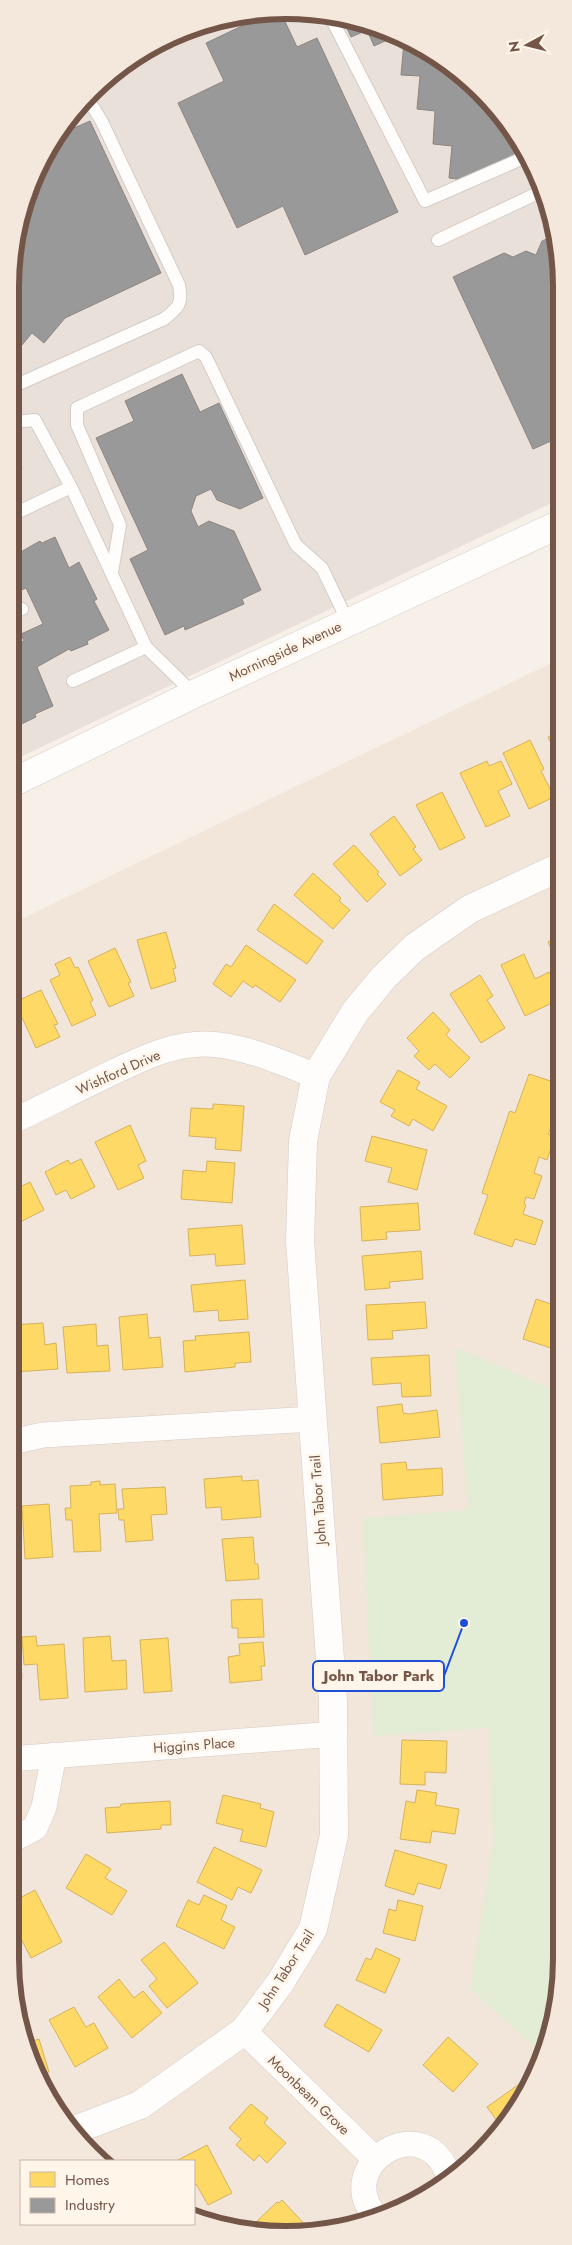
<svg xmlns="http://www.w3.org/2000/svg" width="572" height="2245" font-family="Jost,sans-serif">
<rect width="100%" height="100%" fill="#f6f0e9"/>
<path fill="#f2e5d9" d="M560,659v1336l-35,102 -71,81 -80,42 -106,14 -74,-19v-54h-89l-26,-20 -48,-77 -21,-105 1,-1035z"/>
<path fill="#e9e0da" d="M322,12l86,27 73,52 53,73 26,86v249l-548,262v-511l35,-102 71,-81 97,-48z"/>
<path fill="#e3ecd4" d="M455,1347l105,46v602l-20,57 -70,-63 23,-146 -4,-115 -116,8 -10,-218 105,-8z"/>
<path fill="#ffd966" stroke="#d5b25d" d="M560,732v31l-12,-26z
M530,740l14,29 -3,2 13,26 -25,12 -26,-56z
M487,761l2,5 12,-5 11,23 -14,7 12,25 -24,11 -26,-54z
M442,792l23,46 -25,12 -24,-45z
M394,816l22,31 -3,2 9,11 -22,16 -30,-42z
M354,845l25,27 -2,2 9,10 -19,18 -34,-38z
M313,873l28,25 -2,3 11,9 -17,19 -39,-34z
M274,904l49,37 -16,23 -50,-34z
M166,932l10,36 -3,1 3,12 -25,8 -14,-49z
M560,937v30l-12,-25z
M246,945l50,35 -16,22 -25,-17 -2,3 -10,-7 -12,16 -18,-13 13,-20 5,3z
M115,948l16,34 -3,1 6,13 -25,11 -21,-46z
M524,954l11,25 14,-7 11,25v2l-35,17 -24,-51z
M70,957l5,11 3,-1 15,33 -3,2 6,13 -24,11 -22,-46 10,-5 -5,-11z
M480,975l13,21 -6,4 18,28 -24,15 -31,-49z
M41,990l17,34 -4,1 6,12 -24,11 -21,-46z
M433,1012l17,18 -4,5 24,23 -20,20 -15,-14 -6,6 -15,-14 5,-5 -12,-13z
M11,1023l8,16 -4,2 7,12 -11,5z
M398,1070l22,12 -4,7 31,17 -14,25 -20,-12 -4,7 -18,-10 4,-6 -15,-8z
M529,1074l31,10v36l-5,-1 -7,15 7,2 -8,24 -8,-3 -5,16 8,3 -8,23 -8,-2 -2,7 2,1 -3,9 20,7 -8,24 -20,-6 -3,8 -38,-13 14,-39 -6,-2 27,-80 1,-2 5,2z
M213,1104l31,2 -3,45 -26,-2 1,-11 -27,-2 2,-28 22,1z
M130,1125l16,36 -8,4 6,13 -26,12 -23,-48z
M372,1136l55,14 -10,40 -29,-8 4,-14 -27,-7z
M81,1159l14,28 -24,12 -5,-9 -10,5 -11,-23 23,-12 2,4z
M207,1161l28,2 -3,40 -51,-4 2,-29 23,2z
M30,1182l14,28 -26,13 -4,-8 -3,2v-30l3,3z
M418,1203l2,27 -34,2 1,7 -25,2 -2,-34z
M242,1225l3,39 -29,2 -1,-12 -25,2 -2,-27z
M421,1251l2,28 -34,3 1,6 -25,2 -3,-34z
M245,1280l3,39 -29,2 -1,-11 -24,2 -3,-27z
M536,1299l24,8v44l-37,-12z
M425,1302l2,26 -35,3 1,8 -25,1 -2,-35z
M147,1314l2,24 11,-1 3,30 -40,3 -4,-53z
M43,1323l2,22 11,-2 2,26 -43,3 -1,-13 -3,1v-17h3l-2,-18z
M96,1324l1,22 11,-1 2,26 -43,2 -4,-46z
M249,1332l2,30 -16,1v4l-50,5 -2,-31 13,-1 -1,-4z
M429,1355l2,41 -29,1 -1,-14 -28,2 -2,-27z
M402,1404l1,9 6,1 28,-4 3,27 -60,6 -3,-36z
M406,1462l1,8 35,-2 1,27 -60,5 -2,-36z
M242,1476v5l16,-1 3,37 -39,3 -1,-13 -15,1 -2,-29z
M100,1481v4l15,-1 2,29 -18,1 2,37 -27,1 -2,-32h-6l-1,-12h6l-1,-22 21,-1v-3z
M165,1487l2,27 -16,1 2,25 -27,2 -2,-22h-5l-1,-11h6l-2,-20z
M49,1504l4,53 -28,2 -3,-53z
M11,1517l2,28h-2z
M253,1537l2,27h3l1,15 -33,2 -4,-42z
M262,1599l2,38 -26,1v-10h-6l-1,-28z
M36,1636l1,10 27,-2 4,54 -28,2 -3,-36 -13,1 -2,-28z
M110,1636l2,25 14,-1 1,29 -42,3 -2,-54z
M168,1638l4,53 -28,2 -4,-53z
M263,1642l2,24h-4l1,14 -32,3 -2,-26 12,-2 -1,-11z
M10,1653h10l2,25 -12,1z
M402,1740l45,1 -1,32 -21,-1v13l-25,-1z
M417,1790l20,3 -2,12 24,4 -4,25 -23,-3 -2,12 -30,-4 6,-38 9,2z
M223,1795l38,9 -1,4 14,4 -8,35 -26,-6 3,-11 -27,-7z
M170,1801l1,24h-10v4l-54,4 -2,-25 15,-1 1,-3z
M214,1847l48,23 -11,23 -13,-6 -6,13 -35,-18z
M395,1850l52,15 -7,24 -22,-6 -4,12 -29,-9z
M86,1854l25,15 -6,9 22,13 -15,24 -46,-27z
M35,1890l27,52 -31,16 -11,-21 -4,2 -6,-12v-24z
M204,1895l23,11 -6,14 14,7 -11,22 -48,-23 12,-26 11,5z
M398,1900l25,6 -8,35 -32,-8 6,-24 7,2z
M164,1942l34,41 -31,25 -18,-22 8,-7 -16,-19z
M376,1948l24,11 -15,34 -29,-13 10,-22 5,2z
M119,1979l15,19 9,-7 19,22 -30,25 -34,-41z
M337,2004l45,26 -13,22 -45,-26z
M74,2007l12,20 8,-4 14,25 -33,19 -26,-47z
M448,2037l30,27 -25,28 -30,-27z
M39,2039l10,33 -11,3 -7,-11 -4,-21z
M518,2085l7,12 -25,28 -13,-18z
M251,2104l17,14 -4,5 22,20 -19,20 -8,-8 -5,6 -18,-16 5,-6 -12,-11z
M207,2145l25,48 -24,12 -12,-21 -2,2v-25h-18z
M282,2200l27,29 -41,5 -6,-1 -8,-9 23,-22 2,1z"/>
<path fill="#999" stroke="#8e8581" d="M282,15l15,32 20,-9 81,174 -93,43 -22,-49 -46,22 -59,-125 46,-22 -18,-38 57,-27z
M342,18l66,21 73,52 43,60 -60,29 -15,-2 3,-32 -19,-2 2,-33 -18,-2 3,-33 -19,-1 3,-33 -19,-1 -11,5 -7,-16 -16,7z
M90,121l71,152 -96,45 -21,25 -12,-10 -20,24v-107l35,-102 11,-13z
M555,235l5,15v187l-27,12 -80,-172 51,-24 9,4 13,-6 10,4 6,-14z
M182,374l18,38 19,-9 44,95 -23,11 -23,-9 -6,-11 -15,7 -5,15 7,16 11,-6 25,10 27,59 -19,9 2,5 -59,26 -1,-4 -19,9 -35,-76 18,-9 -52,-112 38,-17 -9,-20z
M12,447l10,22 -10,4z
M55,537l14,31 10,-6 18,37 -3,2 15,29 -22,11 1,3 -17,7 -2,-2 -32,18 16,39 -18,8 1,3 -21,10 -3,-6v-74l12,-6 -3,-7 22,-10 -17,-36 -14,6v-37l28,-16 2,2z"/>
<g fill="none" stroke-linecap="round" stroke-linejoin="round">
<g stroke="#d4ccc6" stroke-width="14">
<path id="lane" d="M329,14l96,187 103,-45
M438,240l104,-49
M12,387l152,-68c14,-11 19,-15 15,-34l-77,-163 -9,-15 -7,-3
M12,422l23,-2 36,67 75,160 48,47
M12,515l59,-28
M112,572l8,-47 -43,-100v-17l122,-57 7,6 90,188 26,23 26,54
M12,614l10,-5
M73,681l73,-34"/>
</g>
<g stroke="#d4ccc6" stroke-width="26">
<path id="street" d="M11,1122c28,-13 55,-27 82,-40 40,-19 80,-43 126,-37 33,4 66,19 97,31
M11,1442l32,-7 269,-16
M10,1759l324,-25
M10,1841l25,-13 9,-21 10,-52
M244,2031l131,128
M378,2219c-51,-53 50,-116 72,-39"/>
</g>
<g stroke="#d5ccc6" stroke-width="29">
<path id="secondary" d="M12,783l182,-89 366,-170
M72,2131l68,-26 104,-74 36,-48 33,-54 21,-94 -1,-134 -33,-460 3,-100 13,-65 39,-64 29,-35 31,-30 55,-38 90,-42"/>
</g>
<use href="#lane" stroke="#fefdfc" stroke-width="12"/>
<use href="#street" stroke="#fefdfc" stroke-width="25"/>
<use href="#secondary" stroke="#fefdfc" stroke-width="28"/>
</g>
<g text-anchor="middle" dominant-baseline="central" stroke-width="5" stroke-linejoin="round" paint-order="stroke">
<g font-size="14" fill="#745649" stroke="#fff5e9">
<text transform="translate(285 651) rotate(-25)">Morningside Avenue</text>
<text transform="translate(118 1072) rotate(-24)">Wishford Drive</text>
<text transform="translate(318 1500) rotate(-94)">John Tabor Trail</text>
<text transform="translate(194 1745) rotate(-4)">Higgins Place</text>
<text transform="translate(286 1969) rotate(-57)">John Tabor Trail</text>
<text transform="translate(309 2095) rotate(44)">Moonbeam Grove</text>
</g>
</g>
<path d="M0 0H572V2245H0ZM286 19H286A267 267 0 0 1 553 286V1959A267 267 0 0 1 286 2226H286A267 267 0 0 1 19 1959V286A267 267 0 0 1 286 19Z" fill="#f4e8dc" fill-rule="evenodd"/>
<path fill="none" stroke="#745649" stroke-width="6" d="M286 19H286A267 267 0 0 1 553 286V1959A267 267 0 0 1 286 2226H286A267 267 0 0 1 19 1959V286A267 267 0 0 1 286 19Z"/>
<path fill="none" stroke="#1d4ed8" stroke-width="2" d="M464 1623L444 1676"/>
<circle fill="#1d4ed8" stroke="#fff5e9" stroke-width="2" cx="464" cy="1623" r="5"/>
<rect fill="#fff5e9" stroke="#1d4ed8" stroke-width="2" x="313" y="1661" width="131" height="30" rx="5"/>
<g font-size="15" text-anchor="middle" font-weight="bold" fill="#745649">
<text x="379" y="1681">John Tabor Park</text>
</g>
<rect x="20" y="2160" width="175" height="65" fill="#fff5e9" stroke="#c7b5a9"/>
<rect x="30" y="2172" width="25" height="15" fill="#ffd966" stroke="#c7b5a9"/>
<text x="65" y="2185" font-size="15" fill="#745649">Homes</text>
<rect x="30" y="2198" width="25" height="15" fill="#999999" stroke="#c7b5a9"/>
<text x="65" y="2210" font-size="15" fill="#745649">Industry</text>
<g transform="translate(527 45) rotate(263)" stroke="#fff5e9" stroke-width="4" paint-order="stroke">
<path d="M0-4L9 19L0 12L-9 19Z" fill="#745649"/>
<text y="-8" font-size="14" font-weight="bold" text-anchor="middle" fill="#745649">N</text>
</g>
</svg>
